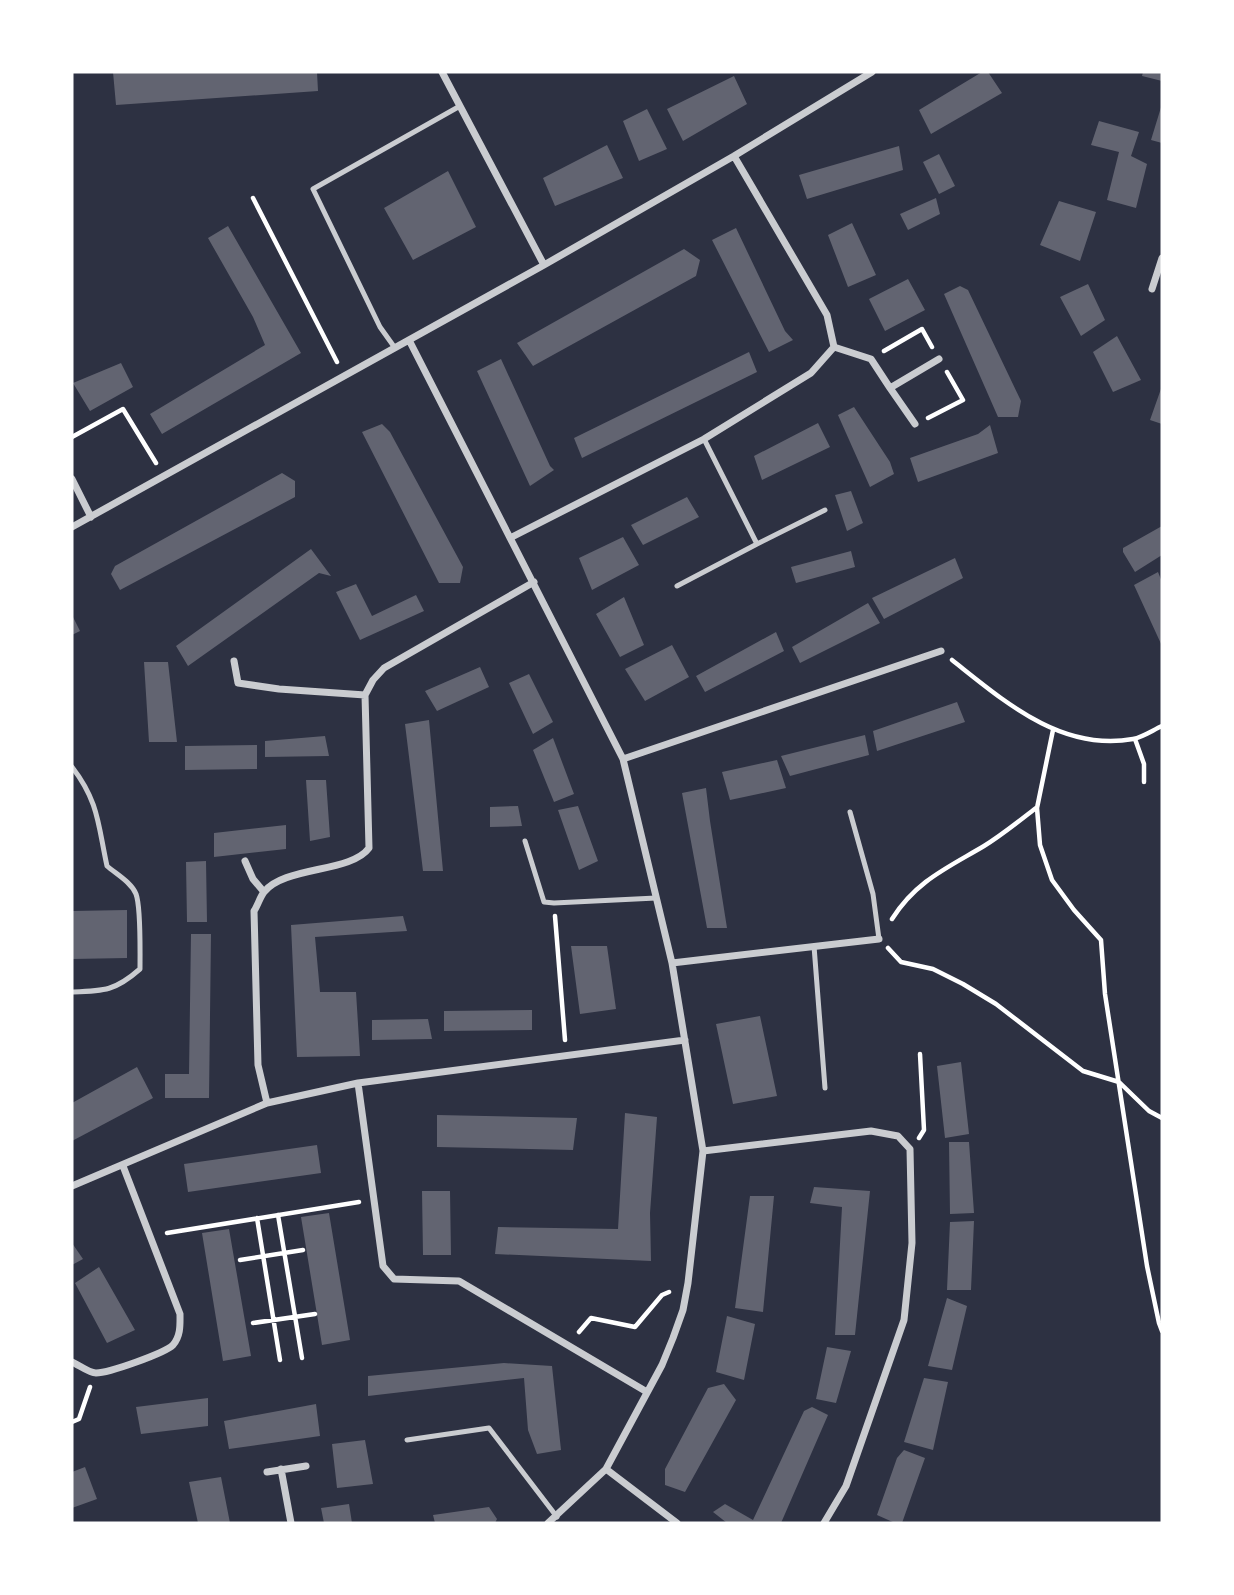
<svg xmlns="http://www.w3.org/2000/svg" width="1234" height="1595" font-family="Mulish,sans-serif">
<rect width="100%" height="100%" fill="#2d3142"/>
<path fill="#626471" d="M113,72h204l1,19 -202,14z
M982,72h6l14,21 -71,41 -12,-24z
M1143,72h19v9l-20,-5z
M734,76l13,28 -64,37 -16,-32z
M1162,104v39l-11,-3z
M647,109l20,40 -28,12 -16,-40z
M1099,121l40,11 -8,24 16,8 -11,44 -29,-8 12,-48 -28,-7z
M607,145l16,33 -68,28 -12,-28z
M899,146l4,24 -96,29 -8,-24z
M939,154l16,32 -16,8 -16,-32z
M448,171l28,56 -63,33 -29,-52z
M936,198l4,16 -32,16 -8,-16z
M1059,201l37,11 -16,49 -40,-16z
M852,223l24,52 -28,12 -20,-52z
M228,226l73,127 -139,81 -12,-20 115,-69 -12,-28 -45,-79z
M736,228l49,103 8,9 -24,12 -57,-112z
M684,249l16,11 -4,16 -163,90 -16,-23z
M908,279l17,31 -40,21 -16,-32z
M1088,284l17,36 -24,16 -21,-39z
M960,286l8,4 53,111 -3,16h-20l-54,-123z
M1117,336l24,44 -28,12 -20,-40z
M749,352l8,20 -175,86 -8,-20z
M501,359l49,107 4,4 -24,16 -53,-115z
M121,363l12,24 -43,24 -17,-28z
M1162,386v38l-12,-4z
M854,407l36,55 4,12 -24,13 -32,-72z
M818,423l12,24 -68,33 -8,-24z
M382,424l8,8 73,135 -3,16h-21l-77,-151z
M990,425l8,28 -80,29 -8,-24 68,-24z
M282,473l13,8v16l-175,93 -9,-16 4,-8z
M851,491l12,32 -16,8 -12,-36z
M687,497l12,20 -56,28 -12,-20z
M1162,526v29l-27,17 -12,-20v-4z
M623,537l16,28 -47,25 -13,-32z
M311,549l20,27 -12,-3 -131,93 -12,-20z
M851,551l4,16 -59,16 -5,-16z
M955,558l8,20 -79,41 -12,-21z
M1158,572l4,10v64l-28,-61z
M356,584l16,32 44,-21 8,16 -64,29 -24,-48z
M624,597l20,48 -24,12 -24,-43z
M868,603l12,20 -80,40 -8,-16z
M72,615l8,16 -8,4z
M776,632l8,19 -79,41 -9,-16z
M672,645l17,32 -44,24 -20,-32z
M144,662h24l9,80h-28z
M480,667l9,20 -52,24 -12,-20z
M529,674l24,48 -20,12 -24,-51z
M957,702l8,20 -88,29 -4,-20z
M429,720l14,151h-20l-18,-147z
M865,735l4,20 -79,21 -9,-20z
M325,736l4,20 -64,1v-16z
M553,738l21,56 -20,8 -21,-52z
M257,745v24l-72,1v-24z
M777,760l9,28 -56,12 -8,-28z
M306,780h20l4,57 -20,4z
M706,788l4,33 17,107h-20l-25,-135z
M518,806l4,20 -32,1v-20z
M578,806l20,55 -19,9 -21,-60z
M286,825v24l-72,8v-24z
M206,861l1,61h-20l-1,-60z
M127,910v48l-55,1v-48z
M403,916l4,15 -92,6 5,55h36l4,64 -63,1 -6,-132z
M191,934h20l-2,164h-44v-24h24z
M571,946h36l9,63 -36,5z
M532,1010v20l-88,1v-20z
M760,1016l17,80 -44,8 -17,-80z
M428,1019l4,20 -60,1v-20z
M961,1062l8,72 -24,4 -8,-72z
M137,1067l16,31 -81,43v-38z
M625,1113l32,4 -7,96 1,48 -156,-7 3,-27 120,2z
M437,1115l140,3 -4,32 -136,-3z
M949,1142h20l5,71 -24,1z
M317,1145l4,28 -133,19 -4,-28z
M814,1187l56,4 -15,144h-20l7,-128 -32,-4z
M422,1191h28l1,64h-28z
M750,1196h24l-11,116 -28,-4z
M329,1213l21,127 -28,5 -21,-128z
M974,1221l-3,69h-24l3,-68z
M229,1229l22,127 -28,5 -21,-128z
M72,1243l11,16 -11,6z
M99,1267l36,63 -28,13 -32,-60z
M947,1298l20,8 -15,64 -24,-4z
M727,1316l28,8 -11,56 -28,-8z
M827,1347l24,4 -15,52 -20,-4z
M504,1363l48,3 9,84 -24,4 -9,-24 -4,-52 -156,18v-20z
M924,1378l24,4 -15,68 -29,-8z
M724,1384l12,16 -51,92 -20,-7v-16l43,-81z
M208,1398v28l-67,8 -5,-27z
M316,1404l4,32 -91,13 -5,-28z
M812,1407l16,8 -47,108h-54l-14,-11 12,-8 28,16 51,-109z
M365,1440l8,44 -36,4 -5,-44z
M904,1450l21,8 -23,65h-7l-18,-8 20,-57z
M85,1467l12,32 -25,9v-36z
M221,1477l9,46h-32l-9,-41z
M349,1504l3,19h-28l-3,-15z
M489,1507l8,12 -2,4h-60l-2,-8z"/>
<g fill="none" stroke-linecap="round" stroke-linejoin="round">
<path stroke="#fff" stroke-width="4.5" d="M253,198l84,164
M884,351l38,-22 10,18
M928,418l35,-18 -16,-28
M72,437l51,-28 33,54
M952,660c52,41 109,92 181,79 10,-2 20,-9 29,-13
M1053,730l-16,78 3,37 12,35 22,30 27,30 4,54 42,272 12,57 3,8
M1135,739l9,25v18
M555,916l10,124
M892,919c24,-38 55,-51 92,-73 18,-11 35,-25 52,-38
M888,948l13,14 32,7 30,15 33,20 87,67 36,11 30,29 13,7
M919,1138l5,-8 -4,-76
M278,1215l24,143
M257,1218l23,142
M167,1233l192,-31
M240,1260l63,-10
M253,1323l62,-9
M579,1332l12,-14 44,9 27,-32 7,-3
M72,1422l7,-3 11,-32"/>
<path stroke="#caccd0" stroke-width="5" d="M395,348l-15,-21 -67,-138 147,-83
M757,544l68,-34
M677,586l80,-42 -53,-105
M72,767c27,35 26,58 35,99 9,8 24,16 29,28 5,13 4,59 4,75 -25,22 -36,22 -68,23
M850,812l23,82 6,45
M525,841l19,61 10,1 102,-5
M814,946l11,142
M407,1440l82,-12 68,89"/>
<path stroke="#caccd0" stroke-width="7" d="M442,72l102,193
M1152,289l10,-31
M409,340l214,419 49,204 31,188 -15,132 -5,27 -10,28 -11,27 -56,104 -58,54
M834,347l37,12 19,29
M915,424l-25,-36 49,-29
M72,479l19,38
M72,527l472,-262 190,-109 138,-84
M510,538l194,-99 107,-66 23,-26 -7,-32 -93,-159
M234,661l4,22 41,6 86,6
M623,759l318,-108
M245,861l8,18 11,13
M672,963l207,-24
M358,1083l25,183 11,13 65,2 188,111
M267,1103l-9,-38 -4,-154c4,-6 6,-14 10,-19 20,-26 87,-19 105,-44l-4,-153 8,-15 11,-12 150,-86
M703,1151l168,-20 27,5 12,13 2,94 -8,77 -58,166 -22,37
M72,1186l195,-83 91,-20 327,-43
M72,1362c7,3 17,11 24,11 13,0 69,-20 77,-28 8,-9 7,-21 7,-31l-57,-148
M281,1469l10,54
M606,1469l71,54
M267,1472l39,-6"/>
</g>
<rect width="1234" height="1595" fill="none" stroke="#ffffff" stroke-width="147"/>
</svg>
